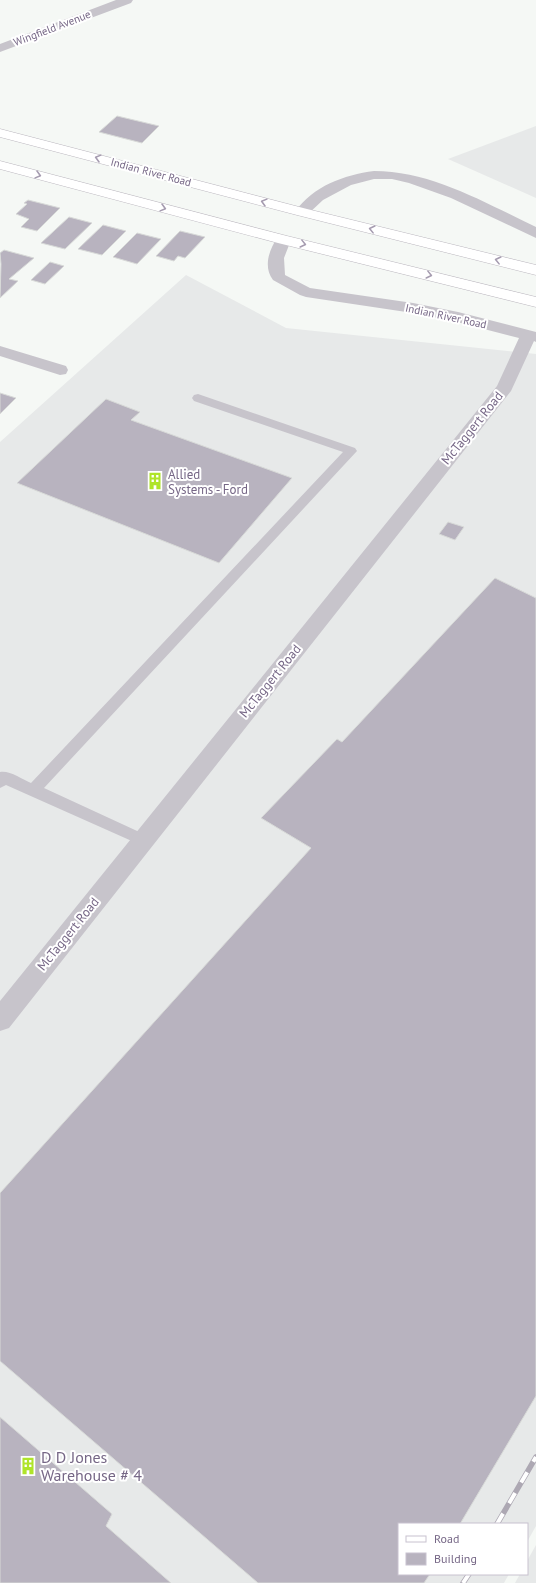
<svg xmlns="http://www.w3.org/2000/svg" width="536" height="1583" font-family="'PT Sans',sans-serif">
<rect width="100%" height="100%" fill="#f5f8f5"/>
<path fill="#e7e9e9" d="M536,126v72l-88,-39z
M186,275l100,53 250,26v1172l-9,16v-18h-128v50h110l-5,9h-504v-1141z
M536,1545v38h-21l5,-9h7v-13z"/>
<path fill="#b8b3bf" stroke="#d8dad8" d="M117,116l42,10 -17,17 -43,-11z
M28,200l32,8 -23,23 -16,-4 8,-8 -13,-5 11,-10 -3,-1z
M69,217l23,6 -27,26 -24,-6z
M103,225l23,6 -24,24 -24,-6z
M180,231l25,6 -20,21 -7,-2 -4,5 -18,-5z
M137,233l24,6 -24,25 -24,-7z
M4,250l30,8 -25,21 9,2 -18,17 1,-34 -1,-11z
M50,262l14,4 -19,18 -14,-4z
M0,393l16,5 -16,16z
M106,399l34,13 -9,8 161,58 -73,85 -202,-80z
M448,522l16,5 -9,13 -16,-6z
M495,578l41,20v798l-76,128h-61v50h31l-6,9h-166l-258,-222v-168l311,-345 -50,-30 76,-79 5,3z
M0,1417l112,97 -6,12 65,57h-171z"/>
<g fill="none" stroke-linecap="round" stroke-linejoin="round">
<g stroke="#bbb7bf" stroke-width="1">
<path id="primary" d="M0,129l307,80 229,56v10l-239,-60 -297,-78z
M0,161l287,75 249,61v10l-258,-64 -278,-74z"/>
</g>
<path fill="#c7c4cb" fill-rule="evenodd" d="M198,394l157,54 2,3 -313,337 104,48 3,4 -3,4 -5,2 -137,-61 -6,3v-16c9,-2 22,7 31,11l312,-331 -149,-51 -2,-3 2,-3z"/>
<path fill="#c7c4cb" fill-rule="evenodd" d="M116,0h17l-2,3 -131,49v-8z
M374,171c58,0 111,32 162,56v11l-85,-40 -42,-15 -17,-4h-18l-23,6 -28,15 -16,15 -5,1 -5,-1 -2,-3c18,-26 49,-37 79,-41z
M283,235l5,2 3,3 -7,18 1,17 25,13 103,15 45,9 78,20v10l-2,-1 -23,50 -502,637 -9,3v-30l497,-615 22,-48 -62,-16 -44,-9 -107,-16 -6,-2 -27,-15c-10,-13 -4,-31 5,-43z
M0,346l66,20 2,4 -2,4 -6,1 -60,-19z"/>
<use href="#primary" fill="#fff" fill-rule="evenodd"/>
<g stroke="#ada8b3" stroke-width="5.5">
<path id="rail" d="M497,1524l39,-67
M463,1583l6,-9"/>
</g>
<use href="#rail" stroke="#fff" stroke-width="4" stroke-dasharray="12" stroke-linecap="butt"/>
</g>
<defs><path id="oneway-chevron" d="M-2-3.5L2.5 0L-2 3.5" fill="none" stroke-width="1.6" stroke-linecap="round" stroke-linejoin="round"/></defs>
<g stroke="#a69cb0">
<use href="#oneway-chevron" transform="translate(98 158) rotate(-165)"/>
<use href="#oneway-chevron" transform="translate(38 175) rotate(15)"/>
<use href="#oneway-chevron" transform="translate(264 202) rotate(-165)"/>
<use href="#oneway-chevron" transform="translate(163 208) rotate(15)"/>
<use href="#oneway-chevron" transform="translate(372 229) rotate(-166)"/>
<use href="#oneway-chevron" transform="translate(303 244) rotate(14)"/>
<use href="#oneway-chevron" transform="translate(498 260) rotate(-166)"/>
<use href="#oneway-chevron" transform="translate(429 275) rotate(14)"/>
</g>
<defs>
<g id="building-bare" transform="scale(1.38)"><path d="M-4-6H4V6H1V3H-1V6H-4ZM-2.5-4.3h1.7v1.8h-1.7ZM.8-4.3h1.7v1.8H.8ZM-2.5-1h1.7V.8h-1.7ZM.8-1h1.7V.8H.8Z" fill="#afe429" stroke="#fff" stroke-width="2.5" paint-order="stroke"/></g>
</defs>
<g fill-rule="evenodd">
<use href="#building-bare" x="155" y="481"/>
<use href="#building-bare" x="28" y="1466"/>
</g>
<g text-anchor="middle" dominant-baseline="central" stroke-width="4" stroke-linejoin="round" paint-order="stroke">
<g font-size="11" fill="#766786" stroke="#fff">
<text transform="translate(52 28) rotate(-21)">Wingfield Avenue</text>
<text transform="translate(151 172) rotate(15)">Indian River Road</text>
<text transform="translate(446 316) rotate(12)">Indian River Road</text>
</g>
<g font-size="13" fill="#766786" stroke="#fff">
<text transform="translate(472 428) rotate(-51)">McTaggert Road</text>
<text transform="translate(270 681) rotate(-51)">McTaggert Road</text>
<text transform="translate(68 934) rotate(-51)">McTaggert Road</text>
</g>
<g font-size="13" fill="#766786" stroke="#fff" text-anchor="start">
<text x="168" y="474">Allied<tspan x="168" dy="15">Systems - Ford</tspan></text>
</g>
<g font-size="16" fill="#766786" stroke="#fff" text-anchor="start">
<text x="41" y="1457">D D Jones<tspan x="41" dy="18">Warehouse # 4</tspan></text>
</g>
</g>
<rect x="398" y="1523" width="130" height="52" fill="#ffffff" stroke="#c8c2cf"/>
<rect x="406" y="1536" width="20" height="6" fill="#ffffff" stroke="#c8c2cf"/>
<text x="434" y="1543" font-size="12" fill="#766786">Road</text>
<rect x="406" y="1553" width="20" height="12" fill="#b8b3bf" stroke="#c8c2cf"/>
<text x="434" y="1563" font-size="12" fill="#766786">Building</text>
</svg>
